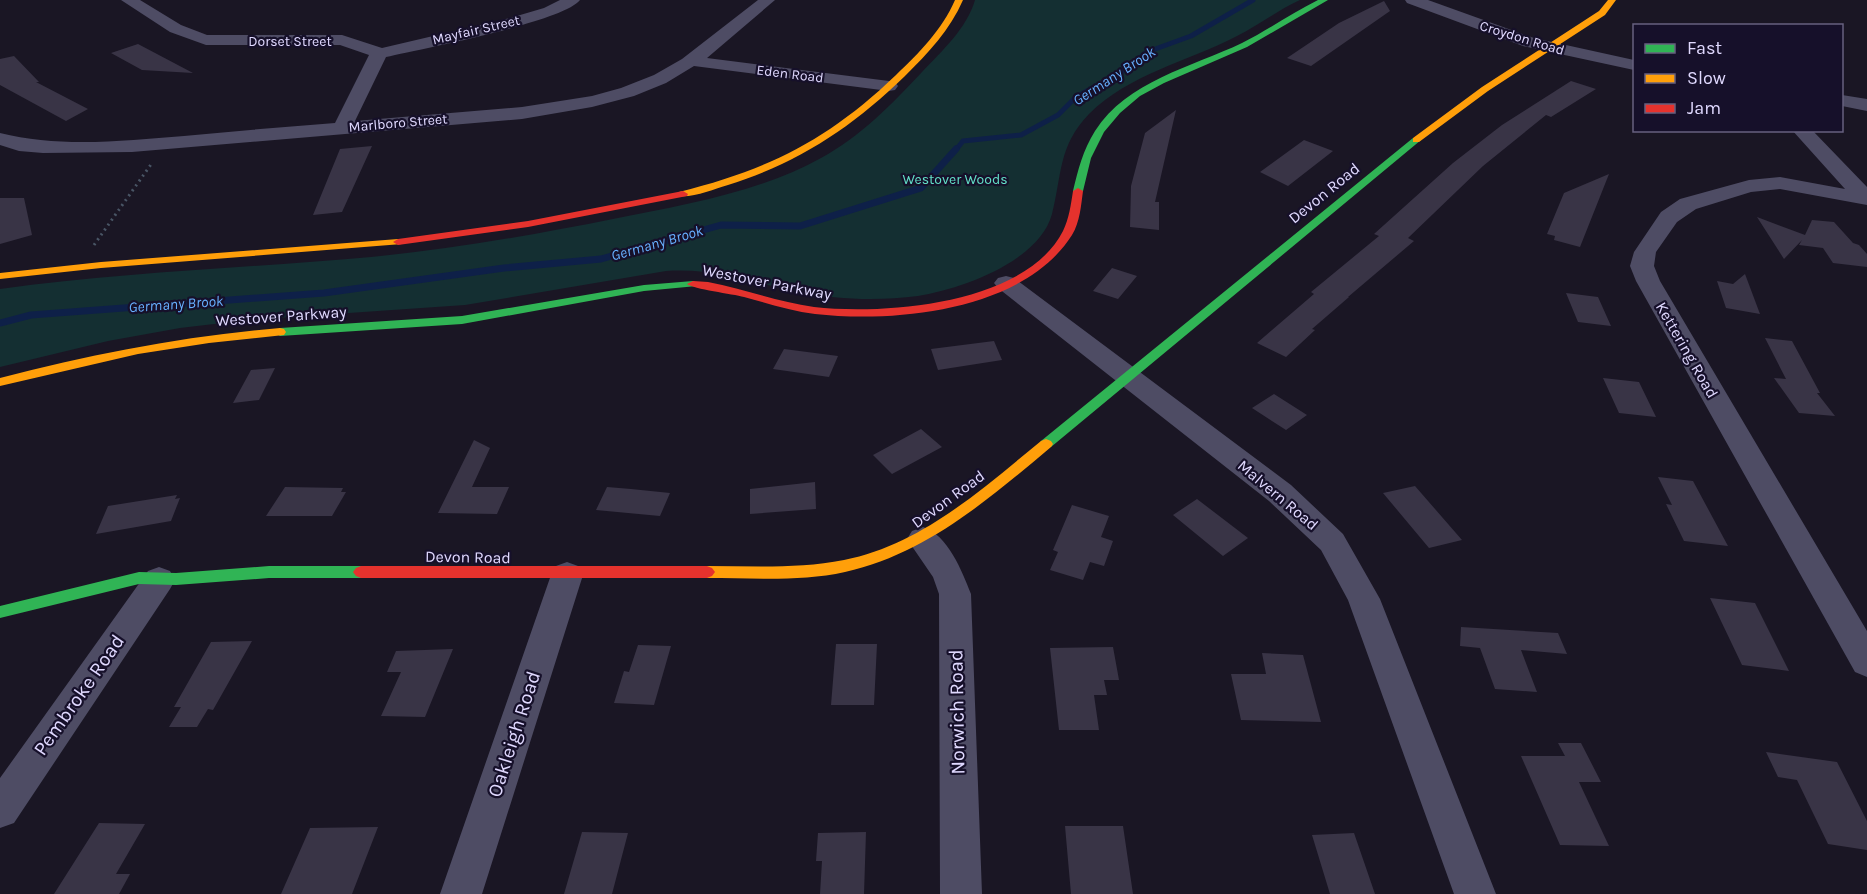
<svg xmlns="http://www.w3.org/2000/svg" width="1867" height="894" font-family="Karla,sans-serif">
<rect width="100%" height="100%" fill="#1a1624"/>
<path fill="#142f32" d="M975,0h325c-22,10 -41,25 -63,36 -50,26 -108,38 -148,78 -31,32 -27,61 -37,100 -13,48 -91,75 -134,82 -39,5 -80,4 -118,-4 -50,-9 -80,-24 -134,-21l-201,34 -217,15 -68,8 -72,13 -108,26v-78c123,-17 247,-21 371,-32 81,-8 162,-22 242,-38 70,-14 145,-26 208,-61 39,-21 71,-54 101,-86 20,-21 45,-44 53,-72z"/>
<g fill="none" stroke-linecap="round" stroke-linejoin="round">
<path stroke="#0e2048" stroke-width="5" d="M955,151l8,-10 58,-6 37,-20 18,-18 47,-26 24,-19 44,-16 62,-36"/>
<path stroke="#0e2048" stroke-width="7" d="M0,323l31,-8 293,-22 180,-25 97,-9 120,-34 79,1 121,-38 35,-39"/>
</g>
<path fill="#393446" d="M1384,1l6,10 -79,55 -24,-8 52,-35z
M138,44l55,29 -51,-3 -31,-17z
M14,56l25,26h-3l52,27 -22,12 -66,-36v-26z
M1571,81l25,8 -45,28 -5,-2 -63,51 -75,72 6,3 -66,56h1l-37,32 3,1 -29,27 -29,-14 57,-49 -3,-2 68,-56 -5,-2 79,-71 49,-38z
M1176,110l-21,92h4v28l-29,-3 1,-41 14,-53z
M1304,140l29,11 -45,35 -28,-14z
M372,146l-30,66 -29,3 27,-66z
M1609,174l-29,73 -26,-7 1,-4 -8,-2 17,-41z
M0,198h24l8,37 -32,9z
M1757,217l48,18 7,-15 22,2 19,21 6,2 8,9v13l-34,-4 -10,-15 -24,-3 3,-5 -18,19z
M1112,268l25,8 -19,23 -25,-8z
M1745,274l15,40 -34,-6 -9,-27 16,3z
M1566,293l32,4 13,29 -33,-4z
M1765,338l27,3 28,52h-3l18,23 -36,-3 -25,-35 12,1z
M994,341l8,19 -64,10 -7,-21z
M784,349l54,7 -9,21 -56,-8z
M275,368l-16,32 -26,3 18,-33z
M1603,378l36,4 17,35 -37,-4z
M1274,394l33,21 -21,15 -34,-22z
M921,429l21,18 -50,27 -19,-19z
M474,440l16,8 -18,39h37l-12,27 -59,-1z
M1658,477l35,4 35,65 -44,-5 -18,-37 6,1z
M815,482l1,27 -66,5v-25z
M1415,486l47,54 -33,8 -46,-55z
M285,487l58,1 -2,4h5l-14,24h-66z
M607,487l24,2 39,4 -10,23 -64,-6z
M177,495l-2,4 5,-1 -9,23 -75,13 12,-28z
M1197,499l51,39 -25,18 -50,-41z
M1072,505l37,11 -8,21 12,4 -9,25 -14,-4 -7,18 -33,-10 8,-18 -5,-2z
M1710,598l45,5 34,68 -47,-6z
M1461,627l97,6 9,21 -46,-4 16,42 -42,-3 -15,-41 -20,-2z
M252,641l-39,69 -5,-1 -11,18h-28l12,-20h-7l37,-65z
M836,644h41l-3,61h-43z
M638,645l33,1 -17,59 -40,-2 10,-32 5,1z
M1113,647l6,33h-15l3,15h-13l5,35h-40l-9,-82z
M453,649l-28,68 -44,-1 20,-44h-14l9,-21z
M1262,653l41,2 18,67 -80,-2 -10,-46h35z
M1558,743h23l20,39h-22l30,64 -49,-1 -39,-89h44z
M1766,752l71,10 30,59v29l-39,-6 -31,-64 -19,-3z
M99,823l46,1 -29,50h14l-11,20h-65z
M1065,826h58l10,68h-62z
M378,827l-26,67h-71l29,-66z
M582,832l46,1 -16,61h-48z
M866,832l-2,62h-44l2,-33h-6l2,-28z
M1354,833l21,61h-45l-18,-59z"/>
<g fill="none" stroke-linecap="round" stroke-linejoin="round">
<path stroke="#495565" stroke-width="3" stroke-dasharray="2 4" stroke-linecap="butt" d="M94,245l58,-82"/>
<path fill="#4e4c64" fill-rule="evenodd" d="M121,0h19l41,25 26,10h135l40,13 128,-30 34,-10 16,-8h20c-17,22 -160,49 -194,57l-31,64 167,-14 70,-11 29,-8 33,-13 28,-16 76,-59h17l-68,58 182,23 6,1 3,4 -3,4 -6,1 -195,-25 -28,17 -32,13 -42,11 -70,12 -390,33 -89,1 -24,-2 -19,-6v-12c59,15 123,8 184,3 50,-5 101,-9 151,-13l34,-68 -29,-10h-134l-36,-13z
M1405,0h23l106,38 100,22v10l-111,-24 -116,-43z
M1842,95l25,4v12l-25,-5z
M1792,130h20l55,57v18l-87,-16 -29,3 -55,17 -19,13 -21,30 -2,14 6,15 207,350v46l-12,-5 -219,-391 -6,-15 4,-14 27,-40 19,-13 69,-19 31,-3 65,12z
M1006,276l8,2 277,207 52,49 37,65 116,295h-42l-106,-294 -27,-50 -52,-49 -271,-213 -4,-5 4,-5z
M923,527c25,8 39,44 48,67l11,300h-42l-1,-300 -6,-17 -26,-38 5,-8z
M567,562l11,4 5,9 -101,319h-42l111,-319 5,-9z
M159,567l11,4 5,9 -5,9 -156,234 -14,5v-50l148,-207z"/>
<path fill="#30b455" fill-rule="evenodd" d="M1318,0h10l-81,47 -83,36 -24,13 -20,17 -16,19 -13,26 -8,33 -5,3 -4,-1 -1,-2c5,-21 10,-41 22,-60 32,-50 97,-64 147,-88 26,-13 50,-30 76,-43z
M1413,138l8,2 -370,307h-10l-2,-3 2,-3z
M693,281l6,3 -2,2 -53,5 -182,33 -182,12 -6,-4 6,-4 182,-12 182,-31z
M269,566h92l5,2 3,4 -3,4 -5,2h-92l-93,7 -37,-1 -139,34v-12l139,-34 37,1z"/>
<path fill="#ff9f0a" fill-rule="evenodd" d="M955,0h8c-13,30 -35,53 -58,76 -54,52 -105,86 -177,109 -14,4 -35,13 -49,11v-4c91,-23 149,-52 217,-117 23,-22 46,-45 59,-75z
M1608,0h8l-11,15 -117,76 -69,51h-6v-4l69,-51 117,-76z
M398,239l5,3 -1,2 -301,24 -101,11v-6l101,-11z
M280,328l4,1 2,3 -2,3 -75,8 -71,11 -138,32v-8c92,-24 185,-42 280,-50z
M1046,439l5,2 2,3 -2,3c-62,52 -125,107 -206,125 -45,10 -93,6 -138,6l-5,-2 -3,-4 3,-4 5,-2c45,0 92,3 137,-6 77,-15 138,-71 197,-119z"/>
<path fill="#e5322d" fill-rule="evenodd" d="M1078,188l5,3c-2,14 -3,31 -11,44 -48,76 -176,88 -257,79 -24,-3 -48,-11 -71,-17 -11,-3 -51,-8 -57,-13l6,-3 15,1c36,7 70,20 106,25 72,8 212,-3 249,-76 6,-12 8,-27 10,-40z
M683,191l5,3 -1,2 -159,31 -130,18 -5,-3 5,-3 130,-18z
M361,566h346l5,2 3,4 -3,4 -5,2h-346l-5,-2 -3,-4 3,-4z"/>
</g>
<g text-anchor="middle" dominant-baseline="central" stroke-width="4.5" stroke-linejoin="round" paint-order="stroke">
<g font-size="14" fill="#e0d9ff" stroke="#16102a">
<text transform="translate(476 30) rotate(-13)">Mayfair Street</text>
<text transform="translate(1522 38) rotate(17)">Croydon Road</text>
<text x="290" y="41">Dorset Street</text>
<text transform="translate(790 74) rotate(7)">Eden Road</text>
<text transform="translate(398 123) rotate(-5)">Marlboro Street</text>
</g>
<g font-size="14" fill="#63e1c9" stroke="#16102a">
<text x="955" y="179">Westover Woods</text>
</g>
<g font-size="15" font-style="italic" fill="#67b0ff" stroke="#16102a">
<text transform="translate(1114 76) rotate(-33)">Germany Brook</text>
<text transform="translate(657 243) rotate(-16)">Germany Brook</text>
<text transform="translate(176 304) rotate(-4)">Germany Brook</text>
</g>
<g font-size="16" fill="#e0d9ff" stroke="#16102a">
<text transform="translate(1324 193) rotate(-39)">Devon Road</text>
<text transform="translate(767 282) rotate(11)">Westover Parkway</text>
<text transform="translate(281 316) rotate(-4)">Westover Parkway</text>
<text transform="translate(1687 350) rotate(60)">Kettering Road</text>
<text transform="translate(1278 495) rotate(40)">Malvern Road</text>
<text transform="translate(948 499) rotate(-36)">Devon Road</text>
<text transform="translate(468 557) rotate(1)">Devon Road</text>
</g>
<g font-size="20" fill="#e0d9ff" stroke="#16102a">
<text transform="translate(79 695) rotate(-55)">Pembroke Road</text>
<text transform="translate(957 712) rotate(-91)">Norwich Road</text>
<text transform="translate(514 734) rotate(-72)">Oakleigh Road</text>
</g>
</g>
<rect x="1633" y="24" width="210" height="108" fill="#16102a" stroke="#67607f" stroke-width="1.5"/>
<rect x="1645" y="44" width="30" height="9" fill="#30b455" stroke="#67607f" stroke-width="1.5"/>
<text x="1687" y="54" font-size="18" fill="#e0d9ff">Fast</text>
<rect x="1645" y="74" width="30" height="9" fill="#ff9f0a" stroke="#67607f" stroke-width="1.5"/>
<text x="1687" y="84" font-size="18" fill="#e0d9ff">Slow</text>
<rect x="1645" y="104" width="30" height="9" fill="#e5322d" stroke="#67607f" stroke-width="1.5"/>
<text x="1687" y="114" font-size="18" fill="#e0d9ff">Jam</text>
</svg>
